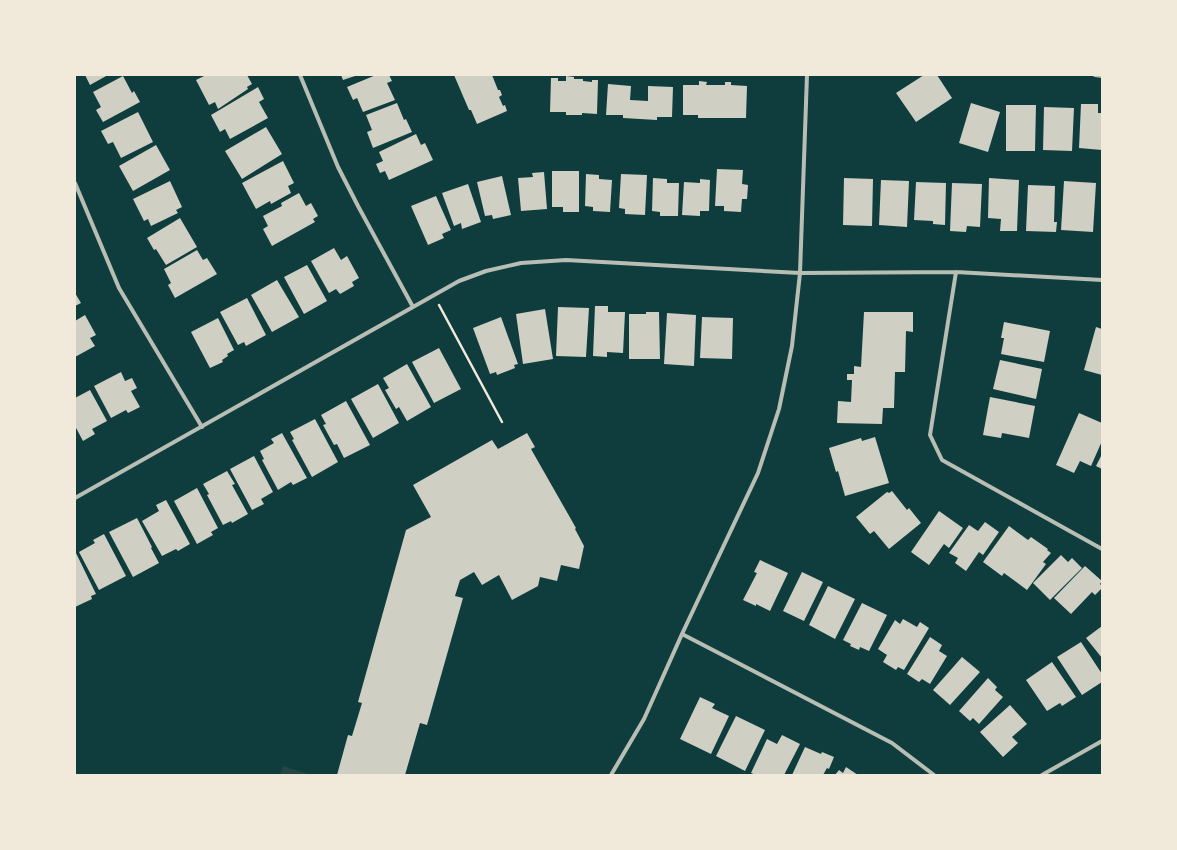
<svg xmlns="http://www.w3.org/2000/svg" width="1177" height="850" font-family="Spectral,serif">
<rect width="100%" height="100%" fill="#0f3d3e"/>
<path fill="#244646" d="M283,766l28,9h-31z"/>
<path fill="#cfcfc3" d="M85,75h23l-18,10z
M206,75h41l5,9 -5,3 1,2 -30,20 -3,-7 -6,3 -13,-25z
M341,75h17l-15,5z
M376,75h13l3,6 -5,2 8,17 -32,12 -6,-14 -4,2 -6,-13z
M454,75h38l6,15h2l2,5 -3,2 4,9 2,-1 2,6 -30,13 -6,-14h-2z
M924,75h13l15,23 -36,24 -20,-29z
M123,76l9,17 2,-2 6,11 -37,20 -7,-12 5,-3 -8,-15z
M566,76l8,1v2h9v2l9,1v-2h6l-1,34 -15,-1v2h-16v-3h-16l1,-34h7v3h8z
M699,81l8,1 -1,3h19v-3h6v3l16,1 -1,32h-48v-3h-15v-30h16z
M608,84l23,2 -1,14 18,1v-15l25,1 -1,30h-15v3l-34,-2v-3h-17z
M258,87l6,12 -5,3 9,16 -38,21 -5,-10 -5,3 -9,-17z
M397,103l7,17 2,-1 6,13 -39,16 -6,-16 5,-2 -6,-15z
M971,103l29,9 -12,40 -29,-9z
M1081,104h17v9h4v37l-23,-2z
M1006,105h30l-1,46h-29z
M1044,107l30,1 -2,43 -29,-1z
M138,112l15,30 -32,16 -8,-16 -5,2 -7,-13z
M266,127l16,27 -40,25 -17,-28z
M416,134l5,11 4,-2 8,17 -44,20 -4,-9 -5,2 -4,-9 7,-3 -4,-9z
M156,145l14,25 -37,21 -14,-25z
M283,161l11,22 -6,3 3,7 -20,11 -1,-3 -14,8 -14,-26z
M717,169l26,1 -1,14 6,1 -1,14h-5l-1,13 -17,-1v-5h-9z
M552,171h27v41h-16v-5h-11z
M544,172l3,37 -26,2 -3,-33 15,-1 -1,-4z
M586,174l13,1v4l13,1 -2,32 -17,-1v-4l-8,-1z
M621,174l26,1 -2,40 -20,-1v-5l-6,-1z
M502,176l9,39 -18,4 -1,-4 -7,1 -8,-34z
M653,178l14,1v4h12l-1,33h-18v-4l-8,-1z
M844,178l29,1 -1,47 -29,-1z
M989,178l30,2 -2,51h-17l1,-12 -13,-1z
M700,179l10,1 -1,31h-9v5l-18,-1 2,-33 16,1z
M881,180l28,1 -2,46 -28,-2z
M170,181l12,26 -6,3 2,3 -27,13 -3,-7 -4,2 -11,-22z
M1064,181l32,2 -3,49 -32,-2z
M916,182l30,1 -1,42 -12,-1v-3l-19,-1z
M952,183l30,1 -2,43 -13,-1 -1,6 -16,-1z
M468,184l13,38 -19,7 -1,-6 -7,3 -12,-33z
M1028,185l27,1 -1,36h3l-1,10 -30,-1z
M299,193l7,13 5,-3 7,13 -5,3 2,3 -43,24 -9,-17 5,-3 -5,-10 19,-10 -1,-3z
M436,196l15,34 -9,4 2,4 -16,7 -17,-39z
M180,218l17,29 -31,18 -10,-16 -2,1 -7,-12z
M334,248l7,12 6,-4 12,22 -7,4 2,4 -14,8 -4,-5 -7,4 -18,-32z
M197,250l6,10 4,-2 10,16 -42,24 -7,-13 3,-2 -7,-14z
M307,265l20,36 -23,13 -20,-37z
M277,280l22,37 -27,15 -21,-37z
M75,293l6,10 -6,3z
M247,298l19,37 -20,11 -2,-4 -6,3 -18,-33z
M595,306h13v6h17l-2,41 -16,-1v5l-14,-1z
M558,307l31,1 -3,49 -30,-1z
M545,309l8,50 -30,5 -7,-50z
M646,312h13l1,47h-31v-45h17z
M864,312h49v20l-7,-1 -1,41h-10l-1,36h-11l-1,16 -45,-1 1,-22 13,1 1,-22h-5v-6h7v-8l7,1z
M667,313l29,2 -2,51 -30,-2z
M85,315l11,20 -6,3 5,8 -20,11v-36z
M501,317l17,47 -4,1 1,3 -18,7 -1,-3 -6,2 -17,-46z
M702,317l31,1 -1,41 -32,-1z
M218,318l16,32 -7,4 1,2 -6,4 1,2 -13,6 -19,-36z
M1004,322l46,9 -6,31 -43,-8 3,-16h-3z
M1096,327l6,2v46l-18,-5z
M439,348l22,41 -27,14 -22,-41z
M1000,360l42,9 -6,30 -43,-10z
M407,364l24,43 -24,14 -8,-14 -3,2 -11,-19 4,-2 -6,-10z
M121,372l4,9 7,-3 5,10 -6,3 9,16 -12,6 -2,-3 -15,8 -17,-32z
M378,384l21,39 -26,15 -22,-39z
M90,390l17,31 -15,8 3,5 -12,7 -8,-15v-28z
M990,397l45,9 -6,32 -27,-5 -1,5 -18,-3z
M346,401l24,44 -26,13 -7,-14 -3,1 -11,-20 3,-1 -5,-9z
M1079,413l23,10v18l-11,25 -11,-5 -6,12 -18,-8z
M315,419l23,43 -26,15 -20,-37 2,-1 -4,-7z
M282,433l25,45 -14,7 -2,-3 -13,8 -16,-30 2,-1 -4,-8 14,-8 -3,-4z
M527,433l8,14 -4,2 45,79 -1,1 9,17 -5,23 -18,-4 -4,16 -17,-4 -2,9 -26,14 -13,-25 -17,10 -8,-13 -14,8 -5,16 8,2 -36,127 -7,-2 -15,52h-68l11,-40 4,1 10,-33 -4,-1 48,-172 25,-13 -18,-32 79,-45 6,9z
M875,437l14,46 -44,13 -7,-25 -2,1 -7,-24 32,-10 1,3z
M1102,454v15l-6,-3z
M254,456l19,36 -12,7 3,5 -12,6 -22,-41z
M227,471l8,13 -3,1 16,29 -16,9 -1,-2 -8,4 -16,-30 2,-1 -6,-10z
M197,488l21,40 -7,4 2,3 -16,9 -23,-43z
M892,491l15,19 2,-2 12,15 -32,26 -15,-18 -4,3 -14,-17 31,-25 2,1z
M166,500l24,44 -12,7 -2,-2 -14,7 -20,-35 17,-10 -3,-6z
M939,511l24,17 -14,20 -5,-4 -15,21 -18,-13z
M137,518l15,29 -1,1 8,15 -26,14 -24,-45z
M985,522l14,10 -16,23 -4,-3 -13,19 -11,-8 3,-5 -9,-5 20,-28 9,6z
M1009,526l19,14 3,-3 17,12 -1,1 4,3 -8,9 3,2 -19,26 -23,-17 -2,3 -19,-14z
M104,534l22,42 -27,14 -20,-38 16,-9 -2,-3z
M75,551l21,43 -5,2 1,3 -17,8z
M1061,555l7,7 4,-4 10,10 -32,32 -17,-17z
M760,560l28,13 -18,38 -14,-7v2l-13,-6 14,-27 -3,-1z
M1085,566l17,15 -2,3 2,2v2l-7,7 -3,-3 -21,22 -17,-16z
M802,572l21,10 -19,39 -21,-10z
M828,586l27,13 -20,40 -26,-14z
M862,603l25,12 -18,36 -9,-4 -1,3 -9,-4 1,-2 -8,-4z
M903,619l14,8 3,-5 9,6 -25,42 -6,-3 -2,3 -13,-8 4,-7 -9,-6 17,-29 5,4z
M1102,626v32l-16,-20z
M930,637l12,8 -3,6 8,5 -17,28 -8,-5 -3,3 -12,-8z
M1081,642l21,32v8l-20,13 -25,-38z
M962,657l18,15 -30,33 -17,-15z
M1052,662l24,35 -14,9 -2,-3 -13,8 -21,-31z
M988,678l9,9 -2,3 8,7 -24,27 -6,-6 -3,3 -11,-10z
M700,697l15,7 -3,4 17,8 -18,38 -31,-15z
M1010,705l17,19 -15,13 6,6 -15,14 -23,-25z
M736,716l29,14 -20,41 -29,-15z
M782,735l18,9 -16,31h-28l-5,-2 16,-34 10,5z
M805,747l16,7 1,-2 12,5 -5,12 -2,-1 -4,7h-31z
M846,767l12,8h-23l4,-5 4,3z"/>
<g fill="none" stroke-linecap="round" stroke-linejoin="round">
<path stroke="#f1e9da" stroke-width="2.5" d="M439,305l63,117"/>
<path stroke="#b8beb3" stroke-width="4" d="M300,75l38,92 20,39 55,101
M1095,75l7,1
M75,183l44,105 83,139
M956,272l-26,163 12,25 160,89
M75,498l384,-217 27,-10 35,-8 45,-3 234,13 156,-1 146,8
M682,634l210,109 42,32
M611,775l33,-56 38,-85 76,-161 21,-64 13,-63 8,-73 7,-198
M1042,775l60,-34"/>
</g>
<rect width="1177" height="850" fill="none" stroke="#f1e9da" stroke-width="152"/>
</svg>
